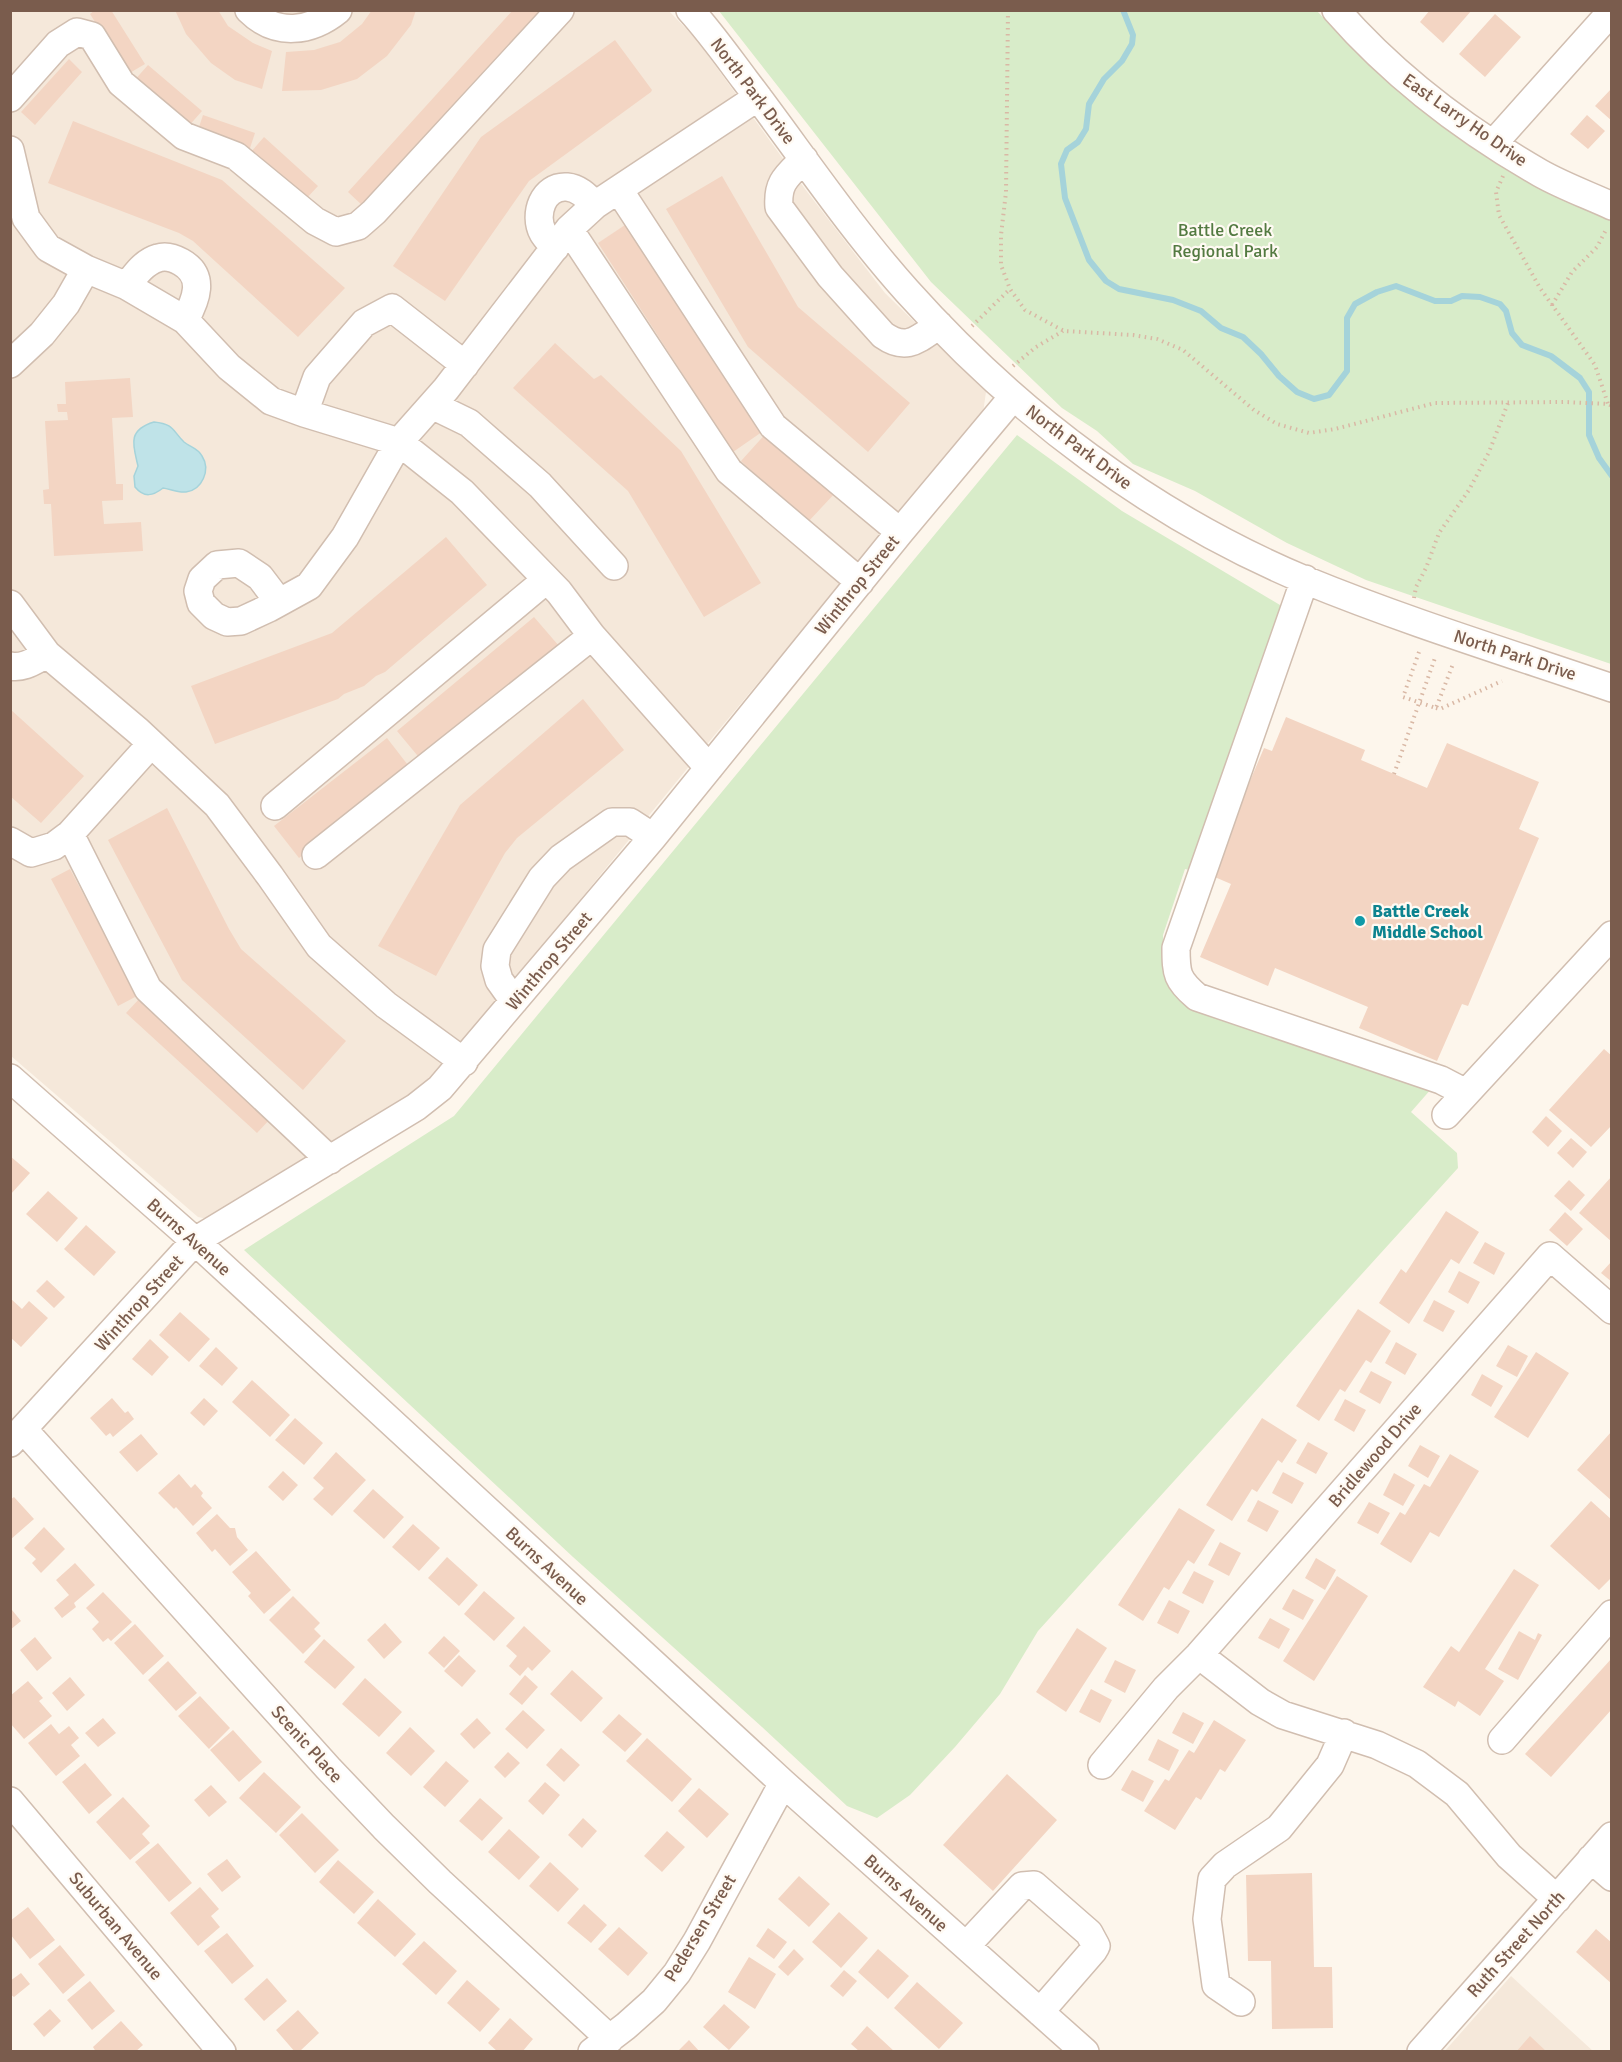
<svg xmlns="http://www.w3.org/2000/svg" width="1622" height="2062" font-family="Signika,sans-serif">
<rect width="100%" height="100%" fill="#fdf6ec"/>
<path fill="#f5e8da" d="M11,11h658l27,28 109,150 80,104 101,99 -3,21 -270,324 -250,306 -28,31 -37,30 -186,116 -14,-3 -187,-161z
M1511,1976l82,75 -149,1z"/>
<path fill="#d8ecc9" d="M719,11h598l16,17 84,77 194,112v447l-245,-84 -79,-37 -92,-52 -62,-27 -36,-33 -35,-23 -131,-126z
M1017,435l105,76 163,97 -90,263 -10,-2 -22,66 2,43 18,21 249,89 -21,24 46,41 1,15 -420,463 -38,63 -45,53 -45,48 -33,23 -30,-12 -85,-79 -189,-170 -329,-307 210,-134z"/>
<path fill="#bfe3e8" stroke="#a5d3da" stroke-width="1.5" d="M154,422c20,2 18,8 30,20 6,5 14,6 18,14 9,14 0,34 -16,36 -8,1 -16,-3 -23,-4 -10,8 -19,10 -28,-1l-1,-11 4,-10c-5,-21 -11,-36 16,-44z"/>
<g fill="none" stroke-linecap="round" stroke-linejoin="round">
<path stroke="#a5d3da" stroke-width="6" d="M1123,10l10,25 -1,9 -10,17 -18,18 -15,25 -3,25 -8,13 -11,8 -6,14 4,34 24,62 17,21 13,8 54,11 28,11 20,17 22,9 18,17 18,22 18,16 17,7 15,-4 18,-24v-53l8,-14 22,-12 19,-6 39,15h16l11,-5 18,1 20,7 6,7 6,22 10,12 29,11 29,22 9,14v43l10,23 13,18"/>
</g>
<path fill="#f3d5c3" d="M95,10h16l34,54 -17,10 -38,-60z
M175,10h43l10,16 25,17 19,8 -10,38 -27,-9 -24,-17 -25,-29z
M372,10h44l-5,15 -24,31 -30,23 -36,11 -39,1 4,-39 28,-2 26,-8 22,-18z
M513,10h29l-178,197 -16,-15z
M1430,10h42l-29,33 -23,-21z
M1495,14l26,23 -36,40 -26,-23z
M615,40l37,50 -1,2 -122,89 -84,120 -52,-35 88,-129z
M69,59l13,13 -47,53 -14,-13z
M148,65l54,46 -15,17 -54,-46z
M1612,88v33l-17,-15z
M203,115l52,18 -6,18 -52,-18z
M1587,115l18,16 -17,18 -18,-15z
M73,121l149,59 123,108 -47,49 -105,-96 -14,-8 -131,-50z
M264,137l54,49 -13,14 -54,-48z
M722,176l76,131 112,96 -42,49 -120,-105 -82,-138z
M628,223l138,206 -33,23 -135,-209z
M555,343l39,36 7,-4 80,76 80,132 -57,34 -76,-126 -115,-103z
M130,378l3,39 -21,1 4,66h7v16l-21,1 2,23 37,-2 2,29 -89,5 -3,-52h-7l-1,-14 6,-1 -4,-68 23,-1 -1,-8h-9l-1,-8h9l-1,-22z
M768,431l68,61 -28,30 -67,-61z
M446,537l41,48 -102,87 -9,4 -12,10 -20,8 -6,5 -123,45 -24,-58 141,-53z
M534,617l25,29 -137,115 -25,-30z
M583,699l41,51 -107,88 -12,15 -69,123 -58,-30 82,-141z
M10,709l74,67 -43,47 -31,-27z
M1286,717l79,33 -4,10 66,28 20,-45 92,39 -20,47 20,9 -71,168 -6,-2 -25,57 -78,-33 9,-21 -93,-39 -7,18 -68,-29 31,-73 -21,-9 54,-127 8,3z
M387,738l24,31 -112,89 -25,-32z
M167,808l62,121 12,20 105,92 -43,49 -121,-110 -74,-140z
M70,869l67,127 -19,10 -67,-127z
M140,998l131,120 -14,15 -131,-120z
M1604,1049l8,7v69l-21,22 -42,-37z
M1546,1116l16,15 -14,16 -16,-15z
M1571,1138l16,14 -14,16 -16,-15z
M10,1156l20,17 -20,22z
M1612,1176v66l-33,-29z
M1569,1180l16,15 -14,16 -17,-15z
M48,1191l30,27 -21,24 -31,-28z
M1446,1211l33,21 -20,32 -8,-5 -42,65 -30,-21 22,-34 5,4z
M1565,1212l18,17 -16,17 -18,-16z
M86,1225l30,27 -22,24 -30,-27z
M1485,1242l20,11 -11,22 -21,-12z
M1612,1261v21l-11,-9z
M1459,1271l21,11 -12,22 -20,-12z
M47,1280l18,17 -11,11 -18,-17z
M10,1298l12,11 7,-8 19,17 -27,29 -11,-10z
M1434,1300l21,11 -12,21 -20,-11z
M1358,1309l33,22 -20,32 -5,-3 -21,32 -5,-3 -21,32 -23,-15z
M180,1312l30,27 -21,23 -30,-27z
M150,1339l19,18 -17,19 -20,-17z
M1396,1342l21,12 -12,21 -20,-12z
M1508,1345l20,11 -11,21 -21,-11z
M216,1347l22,21 -16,18 -23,-20z
M1536,1352l33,21 -41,65 -34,-21z
M1371,1371l21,11 -12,22 -21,-12z
M1482,1374l21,12 -12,21 -20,-12z
M252,1380l38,35 -20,22 -38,-35z
M112,1398l13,15 3,-2 6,8 -21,18 -3,-4 -4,3 -16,-18z
M204,1398l14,13 -14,15 -14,-13z
M1345,1399l21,11 -12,22 -20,-12z
M295,1418l28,25 -19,22 -29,-25z
M1262,1418l35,22 -15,23 -4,-3 -21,32 -5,-3 -20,32 -26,-16z
M1612,1431v70l-35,-31z
M141,1434l17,20 -21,18 -18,-20z
M1308,1442l20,11 -12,21 -20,-11z
M1420,1445l20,11 -12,22 -20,-12z
M336,1452l30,28 -34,36 -19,-17 11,-11 -11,-10z
M1450,1454l29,17 -40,66 -9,-5 -19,31 -31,-19 20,-32 5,3 19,-31 6,3z
M283,1471l15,14 -15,16 -15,-14z
M1283,1472l21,11 -12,21 -20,-11z
M1394,1473l21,12 -12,21 -20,-11z
M179,1474l12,14 4,-4 8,9 -2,3 11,12 -19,18 -17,-19 -2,2 -16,-16z
M373,1489l31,28 -20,22 -31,-28z
M14,1497l20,22 -24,21v-40z
M1258,1500l21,11 -12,21 -20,-11z
M1591,1501l21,19v57l-13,13 -49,-44z
M1369,1502l21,11 -12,21 -21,-11z
M1179,1508l36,22 -21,34 -6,-4 -19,30 -5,-3 -21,34 -25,-16z
M217,1514l13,14h5l2,9 11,13 -18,16 -15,-17 -3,3 -16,-19z
M413,1524l27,24 -21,23 -27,-24z
M44,1527l21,22 -24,24 -9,-10 4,-4 -12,-11z
M1220,1542l21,11 -12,23 -21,-11z
M256,1551l35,39 -27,24 -16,-18 3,-3 -19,-21z
M447,1557l31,28 -19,21 -31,-28z
M1316,1558l20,12 -11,20 -20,-12z
M75,1563l20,22 -21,18 2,4 -14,11 -8,-10 15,-13 -13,-15z
M1514,1569l25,16 -54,84 19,12 -24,35 -22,-15 -3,6 -32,-20 28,-41 8,6z
M1194,1571l20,10 -11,23 -21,-11z
M1337,1576l31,20 -54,85 -31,-20z
M1293,1589l21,11 -11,20 -21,-11z
M484,1591l31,27 -21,23 -30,-27z
M103,1592l29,30 -21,19 -3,-3 -5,4 -11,-13 7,-7 -13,-14z
M293,1596l27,27 -6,6 7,7 -18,18 -34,-34z
M1169,1600l21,11 -12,23 -21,-11z
M12,1610l9,11 -11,9v-18z
M1270,1618l20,11 -11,20 -21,-11z
M385,1623l17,19 -18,17 -17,-19z
M135,1624l29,32 -21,19 -29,-32z
M524,1626l27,25 -19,20 -4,-4 -8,9 -11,-10 8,-10 -11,-10z
M1077,1628l30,20 -41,64 -30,-20z
M1519,1631l16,9 3,-7 4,2 -24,45 -20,-11z
M444,1636l16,15 -16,17 -16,-15z
M35,1637l17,21 -15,13 -17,-21z
M324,1639l31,28 -20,22 -31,-27z
M459,1655l17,16 -14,16 -18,-16z
M1612,1658v51l-61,68 -26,-23z
M1115,1660l21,10 -11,23 -21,-11z
M168,1661l29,32 -21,18 -28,-31z
M572,1670l31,28 -22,24 -31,-28z
M525,1675l13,12 -16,18 -13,-11z
M70,1677l15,18 -18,16 -15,-18z
M365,1678l37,34 -23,25 -37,-33z
M28,1681l15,17 -4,3 13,15 -28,23 -14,-16v-27z
M1091,1689l21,11 -12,23 -21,-11z
M200,1696l30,32 -21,21 -31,-33z
M523,1710l22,20 -18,19 -22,-20z
M1183,1712l21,11 -11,21 -21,-11z
M619,1714l23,20 -17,18 -23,-20z
M103,1718l13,15 -18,14 -13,-14z
M477,1718l14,15 -17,16 -14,-15z
M1214,1720l32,20 -21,32 -5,-3 -19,31 -5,-3 -21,33 -31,-19 21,-32 4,2 20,-31 5,3z
M51,1724l8,10 10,-8 10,12 -8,7 9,11 -24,20 -28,-33z
M410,1727l25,24 -24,25 -25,-23z
M233,1730l29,32 -23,20 -29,-32z
M647,1738l45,41 -20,23 -46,-41z
M1158,1739l21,11 -10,21 -21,-11z
M561,1748l19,17 -16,17 -18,-17z
M508,1752l12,11 -15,15 -11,-11z
M446,1761l23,20 -24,26 -22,-20z
M85,1763l27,32 -23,19 -27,-32z
M1132,1770l22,11 -11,21 -22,-12z
M264,1772l37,35 -25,26 -37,-35z
M1007,1774l50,46 -64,71 -50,-46z
M545,1782l15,13 -17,20 -15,-14z
M211,1785l16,17 -18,15 -15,-17z
M699,1788l30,26 -22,24 -29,-27z
M123,1797l27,29 -8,8 8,9 -20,17 -34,-38z
M480,1798l23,20 -21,23 -23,-20z
M302,1813l37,37 -24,23 -36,-38z
M583,1818l14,13 -15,17 -14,-13z
M509,1829l31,28 -21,23 -31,-28z
M667,1831l18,16 -23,25 -18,-16z
M158,1843l34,40 -23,19 -34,-40z
M227,1859l14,18 -19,15 -15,-18z
M338,1860l36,32 -20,22 -35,-32z
M550,1862l29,27 -21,23 -29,-26z
M1312,1873l2,94h18l1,61 -61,1 -1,-68h-23l-2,-86z
M799,1876l31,28 -21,23 -31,-28z
M200,1887l19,22 -8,7 9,11 -22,19 -28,-33z
M378,1899l38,35 -21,23 -38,-34z
M584,1904l23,21 -16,18 -24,-20z
M28,1907l27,33 -25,19 -20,-25v-13z
M839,1912l29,26 -27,30 -29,-26z
M619,1927l29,26 -20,23 -30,-27z
M768,1928l19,14 -13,17 -18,-13z
M1596,1929l16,14v41l-36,-32z
M227,1933l27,33 -22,18 -28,-33z
M424,1941l33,30 -21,24 -34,-31z
M60,1945l25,30 -22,19 -25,-30z
M794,1949l10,10 -16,17 -10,-9z
M878,1949l31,27 -21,23 -30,-27z
M749,1957l27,17 -21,35 -27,-17z
M844,1970l13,11 -14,16 -13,-11z
M21,1973l9,11 -16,13 -4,-3v-13z
M267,1978l20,23 -23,20 -20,-22z
M467,1980l33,29 -20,23 -33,-29z
M90,1981l25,30 -23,19 -25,-30z
M917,1982l46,41 -24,26 -45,-41z
M724,2004l26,23 -21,23 -26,-23z
M50,2009l11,12 -17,16 -11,-13z
M298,2010l21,23 -20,19h-4l-19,-22z
M510,2018l23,21 -11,13h-24l-10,-9z
M121,2021l22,24 -8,7h-39l-3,-5z
M867,2026l28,26h-35l-9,-8z
M1530,2036l17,16h-31z
M689,2040l11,12h-23z"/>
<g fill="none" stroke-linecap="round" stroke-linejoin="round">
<g stroke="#d1beb0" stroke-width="30">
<path id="minor" d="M249,10c27,27 62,22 89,0
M690,10c20,22 37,46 55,70 54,71 103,145 162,211 110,123 245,225 398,289 100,41 204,73 307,108
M1336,10c57,65 129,120 204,163 23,13 48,22 72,33
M10,98l48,-54 19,-12 15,4 29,47 63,53 52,20 79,65 21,11 22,-6 16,-14 186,-202
M1493,144l119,-133
M10,150l16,68 22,30 38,21 41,17 58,34 44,47 42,34 33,12 95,29 63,50 97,100 33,44 117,132
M804,159c-17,17 -27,23 -25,48l51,69 53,59c24,17 35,4 56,-10
M619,190l154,236 127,106
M569,229l160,242 131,111
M555,248c-4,-5 -9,-10 -12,-15 -10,-18 0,-48 24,-46 12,1 20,10 28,18
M127,286c8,-11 17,-24 31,-28 9,-3 16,0 23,4 25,14 15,38 4,58
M10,364l32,-30 24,-30 20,-35
M432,405l37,18 71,62 74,81
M304,413l13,-36 47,-54 28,-15 73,57
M1305,579l-129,369c0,26 1,32 21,49l244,83 25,13
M279,602l-19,-25 -21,-14 -22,2 -15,14 -4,12 3,12 13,13 13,6 14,-1 28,-13 40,-22 36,-49 54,-95 47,-53 123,-160 26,-24 163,-108
M10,604l37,50 91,77 79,74 53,71 49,70 67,59 78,57
M10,666c14,3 25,-6 37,-12
M275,806l271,-226
M70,834l78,155 182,171
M10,841l21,12 23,-7 16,-12 81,-90
M316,855l276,-219
M514,1001l-15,-21 -4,-14 2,-16 45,-72 19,-20 51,-36h18l23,15
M10,1078l185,163 588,542 302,269
M1446,1115l166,-180
M23,1429l305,339 56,59 56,55 170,157
M10,1443l185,-202 221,-134 24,-19 213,-251 247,-305 113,-135
M1199,1655l61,47 23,13 94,30 40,19 40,30 52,62 48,43
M1502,1740l110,-126
M1102,1765l64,-77 33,-33 351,-399 62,54
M10,1801l212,251
M1591,1859l21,18
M966,1946l56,-60 12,-1 55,48 7,13 -3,5 -53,61
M1241,2002l-25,-17 -9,-66 5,-40 13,-14 54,-37 51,-63 14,-32
M592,2052l34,-26 28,-25 23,-28 20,-32 86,-158
M1421,2052l191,-216"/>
</g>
<path stroke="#d9b8a5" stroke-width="4" stroke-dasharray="1.5 4.5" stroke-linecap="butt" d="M1008,10l-2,182 -5,43v30l9,24 15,21 39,21 69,4 24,4 26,11 71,60 23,14 32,9 26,-4 100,-26 130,-1 43,2 4,2
M1503,176l-7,16 3,23 41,73 55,77 13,39
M1552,305l20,-33 25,-25 10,-19
M972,326l38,-37
M1013,366l23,-19 27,-16
M1414,598l2,-11 10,-19 13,-35 30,-43 20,-38 19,-49
M1419,652l-16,45 33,11 17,-44
M1436,708l4,1 62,-28
M1394,774l41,-116"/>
<use href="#minor" stroke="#fff" stroke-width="27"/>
</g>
<circle fill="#0f9aa8" stroke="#fffaf3" stroke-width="2" cx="1360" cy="921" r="6"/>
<g text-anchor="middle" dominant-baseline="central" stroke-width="4.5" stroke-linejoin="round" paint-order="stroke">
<g font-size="18" fill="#7a5c4d" stroke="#fffaf3">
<text transform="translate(753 91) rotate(53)">North Park Drive</text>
<text transform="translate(1465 120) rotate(35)">East Larry Ho Drive</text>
<text transform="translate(1079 447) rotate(37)">North Park Drive</text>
<text transform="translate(857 585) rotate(-51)">Winthrop Street</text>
<text transform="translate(1515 655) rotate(18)">North Park Drive</text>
<text transform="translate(549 961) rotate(-50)">Winthrop Street</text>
<text transform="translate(189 1237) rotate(42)">Burns Avenue</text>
<text transform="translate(139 1303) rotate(-48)">Winthrop Street</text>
<text transform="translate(1375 1455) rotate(-49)">Bridlewood Drive</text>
<text transform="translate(547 1566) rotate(43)">Burns Avenue</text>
<text transform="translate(307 1744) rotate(48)">Scenic Place</text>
<text transform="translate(906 1893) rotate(42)">Burns Avenue</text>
<text transform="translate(116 1926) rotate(50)">Suburban Avenue</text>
<text transform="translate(700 1928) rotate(-59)">Pedersen Street</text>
<text transform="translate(1516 1944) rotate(-48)">Ruth Street North</text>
</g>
<g font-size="18" fill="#537a41" stroke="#fffaf3">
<text x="1225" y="230">Battle Creek<tspan x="1225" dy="21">Regional Park</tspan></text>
</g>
<g font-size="18" font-weight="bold" fill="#0d838f" stroke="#fffaf3" text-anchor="start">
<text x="1372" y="911">Battle Creek<tspan x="1372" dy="21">Middle School</tspan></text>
</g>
</g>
<rect width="1622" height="2062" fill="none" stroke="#7a5c4d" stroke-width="24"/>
</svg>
